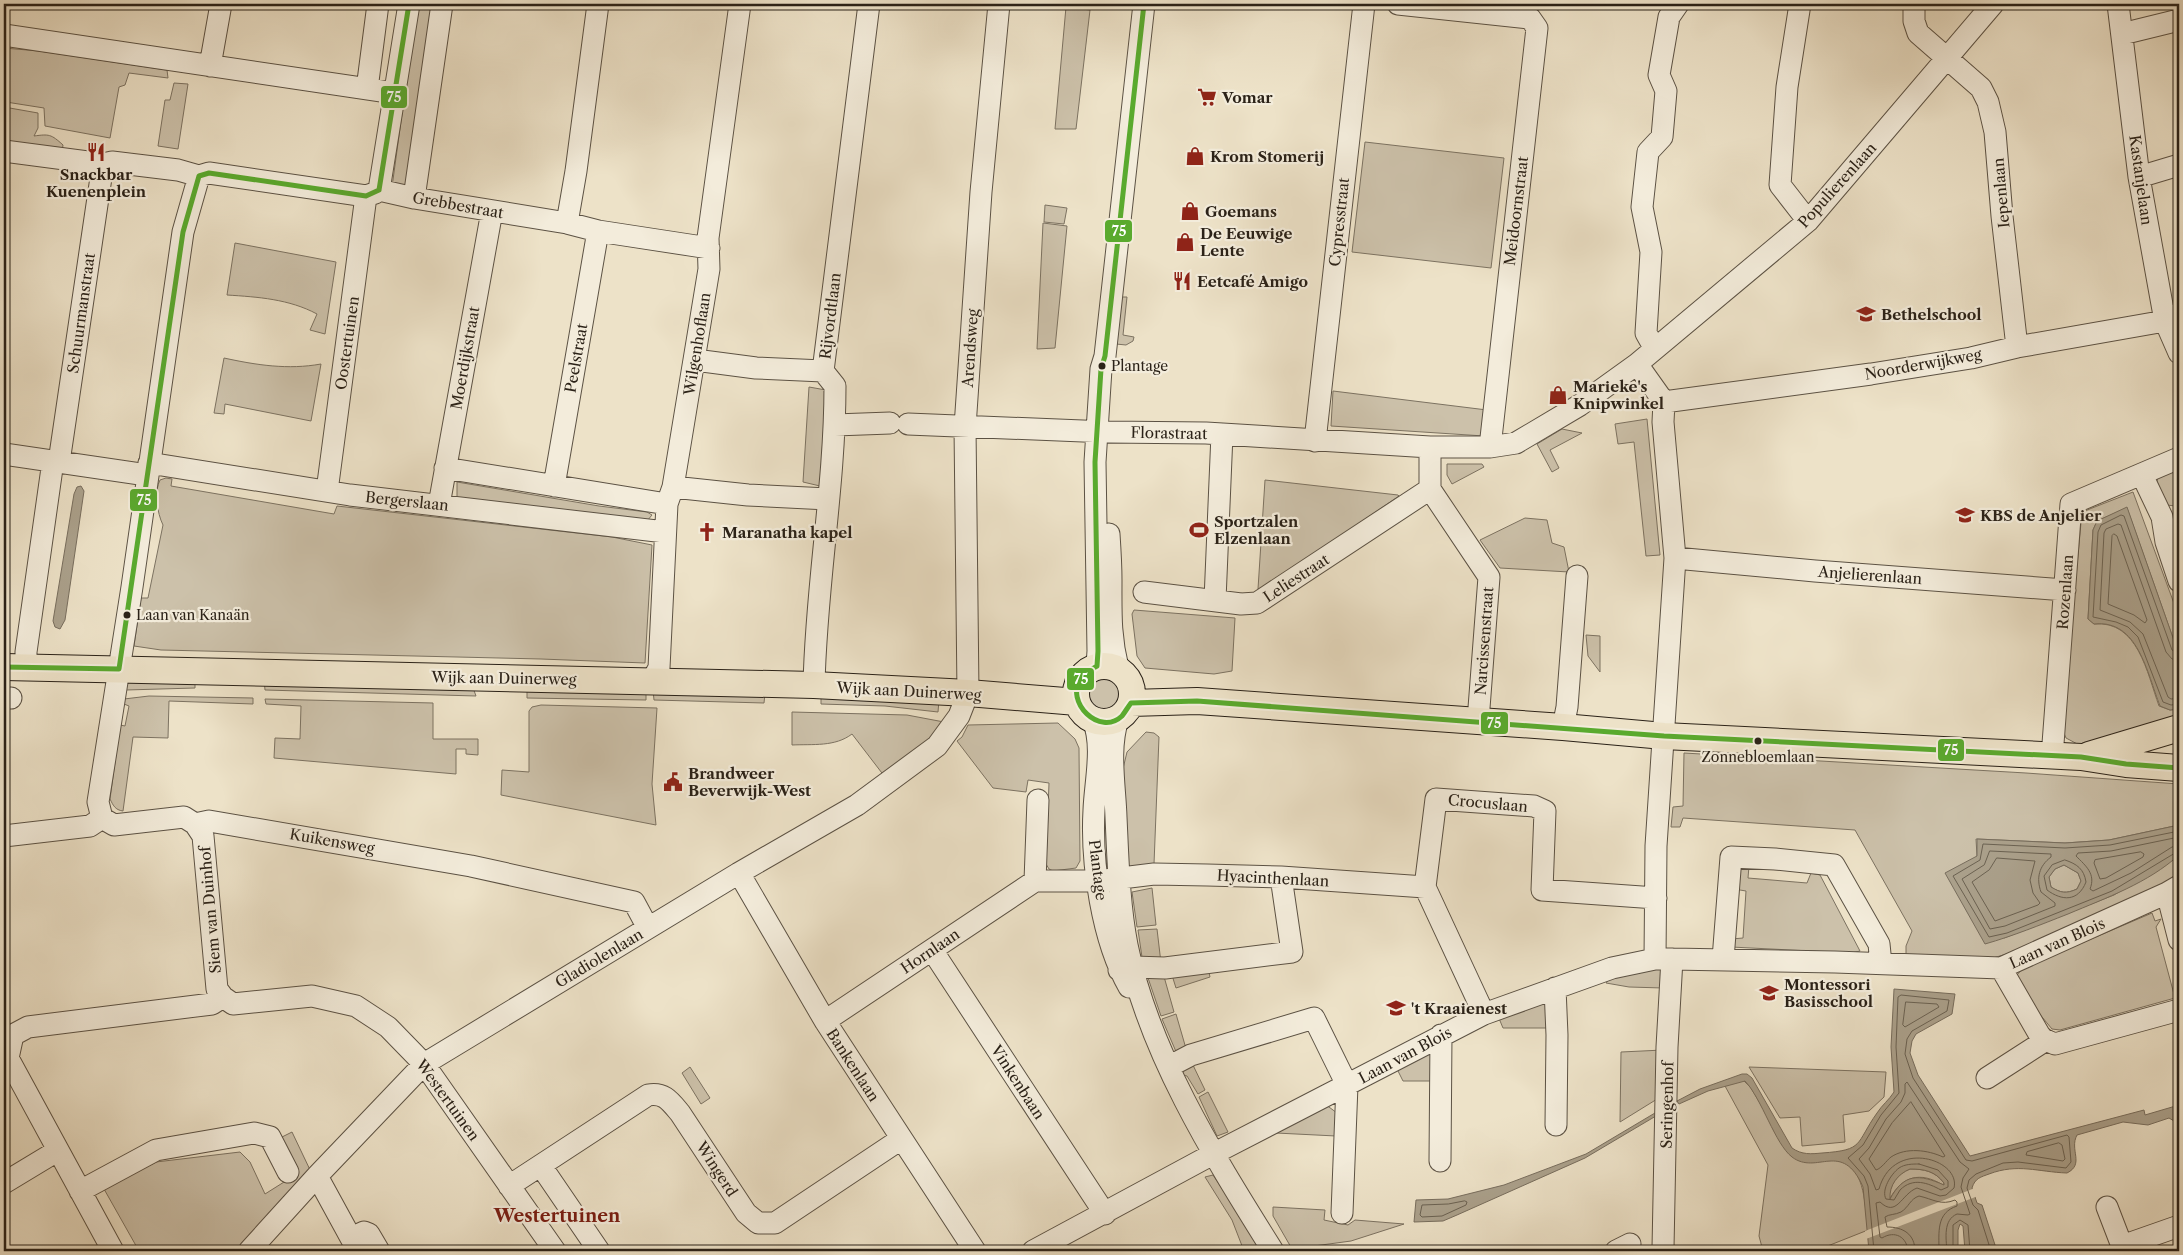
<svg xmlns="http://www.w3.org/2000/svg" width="2183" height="1255" font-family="'Libre Caslon Text',serif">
<rect width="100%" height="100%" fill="#ede2c8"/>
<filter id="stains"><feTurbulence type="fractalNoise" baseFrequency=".004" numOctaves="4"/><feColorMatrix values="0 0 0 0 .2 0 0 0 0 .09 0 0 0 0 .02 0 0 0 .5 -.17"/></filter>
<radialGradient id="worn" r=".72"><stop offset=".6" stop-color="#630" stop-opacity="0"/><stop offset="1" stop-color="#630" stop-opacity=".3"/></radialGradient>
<path fill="#ccc1aa" stroke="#7c7261" d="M417,4h19l-28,187 -16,-4z
M1066,7l24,3 -14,119h-21z
M4,48l35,3 128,19 1,8 -39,-5 -4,12 -6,2 -9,51 -65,-12 -1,-18 -38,-6 1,-9 -3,-1z
M174,83l14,1 -10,65 -20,-3 7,-46h5z
M4,107l34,6v15l-4,8c15,-2 17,-2 29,9l-1,7 -58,-5v-11h2l-2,-6z
M1365,142l139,16 -13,110 -139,-16z
M1045,205l22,3 -3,16 -20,-2z
M1043,223l24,3 -12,122 -18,1z
M235,243l101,19 -11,72 -15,-4 7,-16c-28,-15 -59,-17 -90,-19z
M1119,297h8l-4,38 11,2 -1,4 -7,4 -10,-1z
M224,358c32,7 64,12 97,6l-10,57 -86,-17 -1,10 -10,-1z
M809,387l17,3 -6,96 -17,-4z
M1333,391l154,19 -3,26 -153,-10z
M1647,419l13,136 -14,1 -12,-114 -16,2 -3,-20z
M1562,429l20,4 -32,17 9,18 -7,4 -15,-28z
M1447,464h35l2,3 -32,17 -5,-9z
M2179,465v39l-4,2 -8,-1c-15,-25 -15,-28 12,-40z
M166,478l6,1 -1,7 163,28 3,-8 275,31 40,8 -7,118 -104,-4 -380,-9 -27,-4 7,-48h7l15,-73c-6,-12 -9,-34 -3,-45z
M1265,480l133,15 1,1 -130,89 -11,4z
M457,482l142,24 48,6 5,3 -5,6 -190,-22z
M2133,492l46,125v38l-52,-147 -30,13 -4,9 -5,89 6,5c44,-4 53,49 65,82l11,4 9,-1v13l-96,25 -17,-9 -4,-10 20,-216z
M1525,518l22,2 5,23 12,4 5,25 -69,-4 -20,-28z
M1134,610l101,8 -3,53 -18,3 -69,-6 -8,-12 -5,-42z
M1586,635l14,1v36l-12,-16z
M1085 695a19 19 0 1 1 38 0a19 19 0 1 1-38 0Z
M264,679l208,6 4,11 -211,-6z
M130,680l65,1v7l-69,2 -1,-6z
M527,687l119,3v10l-119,-2z
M653,690l112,3 -1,10 -110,-3z
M821,695l118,5 -1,12 -53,-6 -64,-2z
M149,696l104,2v6l-84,-3 -1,37 -35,-1 -10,74c-8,-1 -10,-6 -13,-12l10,-74 5,1 4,-20 -5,-2v-5z
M265,699l168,4v36h45v16l-12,-1v-5h-10v25l-182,-16 1,-20 25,1 1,-33 -35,-2z
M541,705l116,3 -5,76 4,41 -155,-30 1,-25 27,2v-61l3,-4z
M792,712l115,3 37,7 -9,15 -50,40 -33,-43c-17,13 -39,10 -60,11z
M1058,723l17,16 4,9 1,113 -4,7 -23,3 -4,-2 -3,-5 3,-81 -21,-3 -2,12 -33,-4 -36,-47 5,-4 6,-12z
M1146,732l8,1 5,4 -5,127 -28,7 -4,-98 5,-21z
M1684,753l342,20 153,11v41l-70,15 -44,3 -89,-4 1,17 27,82 110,-43 65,-40v19l-10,10 -159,69 -17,5 -87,-1v-11l6,-15 -57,-101 -172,-12 -3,9h-9l2,-20 10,-1z
M2064,865l14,8 3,8 -4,8c-11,5 -16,4 -26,-2l-2,-10 6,-8z
M1749,866l-1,12 59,5 4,-10 9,2 40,76 -9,2 -120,-6v-8l12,-1 3,-47 -12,-2 3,-20z
M1152,888l4,37 -19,2 -5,-35z
M2152,913l3,8 6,-2 -5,8 19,71 -115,32 -8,-1c-14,-17 -28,-32 -35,-54l6,-7z
M1157,929l4,34 -18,1 -5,-34z
M1208,968l2,9 -34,11 -5,-16z
M1660,968l4,5 -1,15 -34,-1 -23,-4 3,-4z
M1163,973l11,39 -13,4 -14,-41z
M1545,1000l6,28h-48l-5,-12z
M1176,1014l11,38 -10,2 -15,-35z
M1663,1050l-1,46 -42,26 1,-70z
M1432,1052l5,29h-34l-8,-16z
M1191,1061l14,29 -7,4 -11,-18 -4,-1 -1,-11z
M690,1067l20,31 -9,6 -19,-31z
M1749,1067l137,5 -2,25 -15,14 -26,4 2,27 -43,4 -2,-29 -20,1z
M1743,1080l8,8 40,68c15,2 35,2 50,5 25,7 24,49 27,69l-53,21h-52l-4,-15 9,-71 -43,-79z
M1208,1092l20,40 -11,4 -18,-39z
M1325,1104l12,9 -1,23 -60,-3z
M292,1132l20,42 -73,77h-100l-35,-62 52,-27 84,-10 10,10 15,32 27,-17 -20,-35z
M1910,1169c14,0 25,2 34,14l-1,2c-23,-14 -41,-9 -54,15 0,-15 8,-26 21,-31z
M1213,1175l46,69 -6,4 2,3h-11l-12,-31 -27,-43z
M1273,1207l52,3 -1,10 24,5 7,-5 49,4 -53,17 -59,8 -19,-33z"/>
<path fill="#aba18c" stroke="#786e5e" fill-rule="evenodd" d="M81,486l3,5 -19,129 -5,9 -5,-2 -2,-6 21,-127 3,-7z
M2127,507l52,148v54l-9,1 -10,-4c-13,-33 -22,-87 -66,-82l-6,-5 5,-89 4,-9z
M2179,825v30c-31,28 -73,43 -111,59 -28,11 -55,22 -83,30l-40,-71 32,-17v-17l88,4 44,-3zM2064,865l14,8 3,8 -4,8c-11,5 -16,4 -26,-2l-2,-10 6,-8z
M1894,989l61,5 -3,20 -36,20 -4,7 -2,12 8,22 52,81 174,-46 1,5 34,-10v19l-10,-6 -21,7 -25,-3 -46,13c-8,15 8,29 -10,38 -29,-1 -49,-10 -78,1 -8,3 -14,4 -17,14l5,15 5,2 15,46h-32l-2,-25 -3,-2 -2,6v21h-61l-5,-6 -3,6h-20l-6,-64c-21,-48 -46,-11 -71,-30 -17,-13 -30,-58 -47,-76l-37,10 -29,13 -2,-3 23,-12 42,-15h5l5,4 40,70c10,7 19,6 30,5 43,-3 33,-9 55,-40 5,-8 12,-13 17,-21l-3,-45zM1910,1169c14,0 25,2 34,14v2c-25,-11 -40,-12 -54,14 -1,-14 8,-25 20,-30z
M1660,1110l1,3 -76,45 -128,57 -14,6 -29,1 2,-22 32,-1 56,-14 82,-31z"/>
<path fill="#ede2c8" d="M1975,1188l3,8 -112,43 -1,-8z"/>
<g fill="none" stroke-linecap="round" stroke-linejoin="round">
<path stroke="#6b6252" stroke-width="1" d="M2114,534l3,2 30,84 -2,3 -11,-8 -26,-11 4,-68z
M2179,654l-7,-4 -48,-134 -3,-1 -20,10 -3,7 -5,85 23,5 12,5 10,10 25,65 8,3 8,-1
M2179,660l-7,-1 -6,-7 -45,-127 -3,-1 -12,5 -2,4 -4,77 30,12 13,12 25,63 3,2 8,-1
M2179,831l-69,14 -45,3 -82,-4 -3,16 -27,16 36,61 18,-4 105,-42 63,-38 4,-1
M2179,837l-68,14 -33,2 -2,3c10,10 20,18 14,33l3,2 38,-18 41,-26 7,-2
M1990,851l61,3v3c-12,9 -15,21 -10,35l14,11v3l-50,20 -15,3 -28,-50 22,-14z
M2141,852l3,2 -1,3 -37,21 -6,1 -6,-16 1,-3z
M1997,858l38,3 -5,19 3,13 7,10 -2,2 -43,16 -23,-39 17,-12z
M2065,860c12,4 19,9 21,22 -8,20 -24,19 -39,8l-3,-14 8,-11z
M1906,1002l31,2 2,3 -34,20 -2,-2z
M1911,1102l34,54 -2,1c-15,-7 -37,-10 -52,0 -5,4 -9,11 -15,13l-7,-11 23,-36z
M2059,1143l3,2 3,14 -2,2 -37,-6 1,-3z
M1919,1164l19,6 10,11v6l-7,3c-13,-7 -28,-13 -41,0 -2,3 -4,7 -6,10l-8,-1c-5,-9 5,-25 13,-31 6,-4 13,-4 20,-4z
M1465,1201l2,1 -1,3 -24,11 -20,1 -2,-2 2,-10 26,-1z
M1874,1251l-6,-65 -4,-10 -16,-18 15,-13 18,-30 18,-22 -3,-46 2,-50 3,-2 48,5 -2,11 -35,20 -5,8 -2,15 8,24 53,82 6,1 95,-26 2,2 2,25 -5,6 -48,-6 -15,1 -27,11 -7,6 -2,8 6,17 5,5 13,41
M1908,1251c-1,-14 -13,-21 -26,-13l-2,-1 -4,-34 4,-1c17,16 21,-8 37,-14l23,8 6,-1 8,-7c7,-29 -61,-50 -75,1l-3,1 -6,-16 -11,-15 10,-11 17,-29 15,-17 4,-9v-9l2,-2 53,80 9,7 -6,9 -2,9 9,27 -2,1 -11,-1c-14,6 -11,24 -10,37
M1915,1251c0,-17 -12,-24 -28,-24l-2,-10c4,-3 10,-2 16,-5 8,-5 9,-13 18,-16 14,3 22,10 36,4l2,2v4c-21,7 -18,26 -18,45
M1953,1251v-26l7,-5 8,5 2,26"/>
<g stroke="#5c5244" stroke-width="23">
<path id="minor" d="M1398,4l132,14
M1800,4l-13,83 -7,98 28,36
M1914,4v17l4,12 63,55 7,14 7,30 7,84 15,131
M2118,4l21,173 26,144 14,32
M2122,34l57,-14
M4,35l391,58
M210,66l11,-62
M367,89l11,-85
M4,151l99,13 9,-2 66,8 21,6
M2139,177l40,-12
M379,190l30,-186
M414,198l28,-194
M567,223l9,-52 22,-167
M1655,349l-9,-16 5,-81 -9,-45 6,-55 14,-15 4,-46 -7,-16 10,-58 9,-13
M695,360l61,8 67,3
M1637,364l27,38 -1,20 12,136 -19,288 -1,113
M1664,402l207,-28 100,-16 46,-11 148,-26 14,-7
M908,424l199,8 99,1 224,14h60l26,-4 64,-38 57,-41 171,-143 185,-217
M835,425l55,-2
M1315,441l49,-437
M1490,447l47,-419 -7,-10
M4,454l143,21
M59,462l44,-298
M149,463l201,32 315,37
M445,468l222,36
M2142,475l20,42 4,25 13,39
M554,486l44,-255
M673,487l75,8 80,4
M1430,489l59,88 -11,144
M1430,489v-42
M327,491l39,-295
M439,505l53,-294
M1109,534c1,15 2,31 2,46 0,33 -1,56 7,88
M1675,558l140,13 250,19
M1144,592l97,12 16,-1 173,-114
M1215,600l7,-166
M1097,666l1,-15 -3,-189 6,-93 4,-13 39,-352
M26,667v-15l27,-191
M651,682l8,-14 8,-164 6,-17 36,-218 -1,-31 32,-234
M814,685c2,-100 21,-199 21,-299l-12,-15 46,-367
M4,698h7
M1118,719c-10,30 -3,67 -2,98 2,42 3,87 11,128 22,109 88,213 146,306
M1093,720c11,26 2,62 1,90 -3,53 8,130 35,177
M1563,727l4,-20 10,-131
M2052,757l19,-253 108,-46
M102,818l-4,-16 34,-215 51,-355 16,-56 10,-3 157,23 9,-3 4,-3 35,8 153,25 31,8 111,17
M102,818l12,7 70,-8 11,7 14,-3 262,45 163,36 14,26
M195,824l8,12 14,153 6,8 10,7 79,-8 44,10 32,21 36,37 131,187
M4,836l86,-10 12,-8
M739,873l86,148 150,230
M1035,881l3,-81
M2167,893l12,47
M932,950l173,264
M1723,959l8,-102 44,2 59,6 45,79 2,20
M2001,968l38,66 4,5 12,5 124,-34
M1119,970l14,-3 32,1 127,-16 -11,-75
M1555,988l2,47 -1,90
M1484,1014l-59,-127 11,-88 98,7 11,5 -3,79 114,8
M825,1021l210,-140h62l57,-7 53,1 74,2 144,10
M13,1035l-5,23 105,193
M13,1035l15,-8 184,-23 11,-7
M1170,1066l21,-11 123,-37 33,67 -5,128
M1987,1078l59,-38
M1440,1161l1,-126
M541,1166l58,85
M317,1176l41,75
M4,1183l53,-32
M509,1186l139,-91c16,-3 22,6 32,18l66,100 12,10h17l126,-84
M80,1191l76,-41 98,-17 16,4 18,35
M2107,1207l15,39
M351,1238l13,-6 5,2 10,17
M249,1251l68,-75 107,-112 315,-191 118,-68 80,-59 22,-30 9,-23 -3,-266 16,-235 18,-188
M1033,1251l180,-97 271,-140 128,-46 43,-9h17l163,3 166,6 166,-75 12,-7
M1616,1251l14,-7
M1665,1251l-2,-3 4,-201 5,-88
M2124,1251l-2,-5 57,-20"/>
</g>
<g stroke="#2b2218" stroke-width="28">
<path id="major" d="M1076 694a28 28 0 1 1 56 0a28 28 0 1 1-56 0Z
M4,667l810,18 154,8 109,9
M1131,703l66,-2 366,26 101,9 417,21 45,7 53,4
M2089,755l90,-27"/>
</g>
<use href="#minor" stroke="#f3ecdb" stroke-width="21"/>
<use href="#major" stroke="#ede2c8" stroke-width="26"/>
<g stroke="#f3ecdb" stroke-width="9">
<path id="bus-1" d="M1144,4l-39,352 -4,13 -6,93 3,189 -1,15c-5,3 -12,7 -16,12 -17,24 19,59 41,38 3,-4 6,-9 9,-13l66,-2 467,35 417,21 45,7 53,4
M379,190l30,-186
M4,667l115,2
M119,669l64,-437 16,-56 10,-3 157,23 13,-6"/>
</g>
<use href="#bus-1" stroke="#5aaa2e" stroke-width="5"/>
</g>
<defs>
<g id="supermarket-bare" transform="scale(1.5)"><path d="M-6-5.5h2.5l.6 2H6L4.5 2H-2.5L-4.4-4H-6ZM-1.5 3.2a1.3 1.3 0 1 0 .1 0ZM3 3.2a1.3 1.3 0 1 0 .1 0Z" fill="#8f2418" stroke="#f3ecdb" stroke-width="2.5" paint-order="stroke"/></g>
<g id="restaurant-bare" transform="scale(1.5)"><path d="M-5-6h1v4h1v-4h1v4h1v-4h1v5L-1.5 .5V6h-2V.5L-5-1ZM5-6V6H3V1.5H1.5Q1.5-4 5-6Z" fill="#8f2418" stroke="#f3ecdb" stroke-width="2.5" paint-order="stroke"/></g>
<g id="shop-bare" transform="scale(1.5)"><path d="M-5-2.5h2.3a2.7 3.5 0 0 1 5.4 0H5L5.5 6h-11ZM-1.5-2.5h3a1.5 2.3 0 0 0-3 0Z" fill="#8f2418" stroke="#f3ecdb" stroke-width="2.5" paint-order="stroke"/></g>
<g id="school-bare" transform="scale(1.5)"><path d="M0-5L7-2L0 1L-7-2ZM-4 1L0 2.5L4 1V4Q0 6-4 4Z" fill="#8f2418" stroke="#f3ecdb" stroke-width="2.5" paint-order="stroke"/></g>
<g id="stadium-bare" transform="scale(1.5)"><path d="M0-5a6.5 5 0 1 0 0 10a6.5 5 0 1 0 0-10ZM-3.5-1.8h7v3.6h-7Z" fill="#8f2418" stroke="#f3ecdb" stroke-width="2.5" paint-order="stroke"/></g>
<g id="church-bare" transform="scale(1.5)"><path d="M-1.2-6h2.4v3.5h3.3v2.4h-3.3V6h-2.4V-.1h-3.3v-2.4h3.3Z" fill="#8f2418" stroke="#f3ecdb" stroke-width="2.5" paint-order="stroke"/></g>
<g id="civic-bare" transform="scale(1.5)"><path d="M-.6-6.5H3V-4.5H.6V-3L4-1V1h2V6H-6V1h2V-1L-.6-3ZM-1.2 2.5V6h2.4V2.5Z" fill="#8f2418" stroke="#f3ecdb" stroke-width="2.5" paint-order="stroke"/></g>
</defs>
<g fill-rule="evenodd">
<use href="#supermarket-bare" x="1207" y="97"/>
<use href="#restaurant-bare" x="96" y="152"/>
<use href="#shop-bare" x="1195" y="156"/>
<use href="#shop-bare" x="1190" y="211"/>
<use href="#shop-bare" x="1185" y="242"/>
<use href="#restaurant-bare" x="1182" y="281"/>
<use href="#school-bare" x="1866" y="314"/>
<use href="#shop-bare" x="1558" y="395"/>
<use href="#school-bare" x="1965" y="515"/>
<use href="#stadium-bare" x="1199" y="530"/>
<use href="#church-bare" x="707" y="532"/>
<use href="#civic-bare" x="673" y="782"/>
<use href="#school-bare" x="1769" y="993"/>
<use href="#school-bare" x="1396" y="1008"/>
</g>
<g fill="#2b2218" stroke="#f3ecdb" stroke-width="2">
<circle cx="1102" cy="366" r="4.5"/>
<circle cx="127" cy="615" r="4.5"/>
<circle cx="1758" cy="741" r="4.5"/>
</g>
<g text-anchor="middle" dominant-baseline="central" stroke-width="4.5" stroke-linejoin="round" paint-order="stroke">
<g font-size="14" fill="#2b2218" stroke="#f3ecdb" text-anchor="start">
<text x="1111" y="366">Plantage</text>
<text x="136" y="615">Laan van Kanaän</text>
<text x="1758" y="757" text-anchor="middle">Zonnebloemlaan</text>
</g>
<g font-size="15" font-weight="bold" fill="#2b2218" stroke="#f3ecdb" text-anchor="start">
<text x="1222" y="97">Vomar</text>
<text x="1210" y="156">Krom Stomerij</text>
<text x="96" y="174" text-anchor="middle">Snackbar<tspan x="96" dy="17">Kuenenplein</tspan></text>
<text x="1205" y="211">Goemans</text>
<text x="1200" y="233">De Eeuwige<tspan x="1200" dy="17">Lente</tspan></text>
<text x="1197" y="281">Eetcafé Amigo</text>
<text x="1881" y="314">Bethelschool</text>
<text x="1573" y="386">Marieke's<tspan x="1573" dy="17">Knipwinkel</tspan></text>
<text x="1980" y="515">KBS de Anjelier</text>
<text x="1214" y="521">Sportzalen<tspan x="1214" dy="17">Elzenlaan</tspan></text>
<text x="722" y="532">Maranatha kapel</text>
<text x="688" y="773">Brandweer<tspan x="688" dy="17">Beverwijk-West</tspan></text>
<text x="1784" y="984">Montessori<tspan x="1784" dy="17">Basisschool</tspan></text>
<text x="1411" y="1008">'t Kraaienest</text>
</g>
<g font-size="15" fill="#2b2218" stroke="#f3ecdb">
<text transform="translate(2141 180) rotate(82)">Kastanjelaan</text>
<text transform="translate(1837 185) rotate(-48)">Populierenlaan</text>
<text transform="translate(2001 193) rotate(-95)">Iepenlaan</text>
<text transform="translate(458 205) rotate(10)">Grebbestraat</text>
<text transform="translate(1516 211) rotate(-83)">Meidoornstraat</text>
<text transform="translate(1339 222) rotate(-84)">Cypresstraat</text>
<text transform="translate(81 313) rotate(-82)">Schuurmanstraat</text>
<text transform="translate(830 316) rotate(-83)">Rijvordtlaan</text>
<text transform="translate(347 343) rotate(-82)">Oostertuinen</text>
<text transform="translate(697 344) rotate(-81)">Wilgenhoflaan</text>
<text transform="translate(970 348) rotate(-86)">Arendsweg</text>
<text transform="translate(465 358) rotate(-80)">Moerdijkstraat</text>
<text transform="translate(576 358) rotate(-80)">Peelstraat</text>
<text transform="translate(1923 364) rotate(-10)">Noorderwijkweg</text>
<text transform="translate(1169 433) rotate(1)">Florastraat</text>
<text transform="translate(407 501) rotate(6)">Bergerslaan</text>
<text transform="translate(1870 575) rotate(4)">Anjelierenlaan</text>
<text transform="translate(1296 578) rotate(-33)">Leliestraat</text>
<text transform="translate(2065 592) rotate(-86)">Rozenlaan</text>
<text transform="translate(1484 641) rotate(-86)">Narcissenstraat</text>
<text transform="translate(504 678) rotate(1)">Wijk aan Duinerweg</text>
<text transform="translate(909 691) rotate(3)">Wijk aan Duinerweg</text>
<text transform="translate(1488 803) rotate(5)">Crocuslaan</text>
<text transform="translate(332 841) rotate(10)">Kuikensweg</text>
<text transform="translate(1098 870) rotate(83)">Plantage</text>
<text transform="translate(1273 878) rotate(3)">Hyacinthenlaan</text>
<text transform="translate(210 910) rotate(-95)">Siem van Duinhof</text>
<text transform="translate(2057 943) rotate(-24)">Laan van Blois</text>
<text transform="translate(930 951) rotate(-34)">Hornlaan</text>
<text transform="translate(599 958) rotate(-31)">Gladiolenlaan</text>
<text transform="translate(1405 1055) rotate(-28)">Laan van Blois</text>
<text transform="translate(853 1065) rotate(57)">Bankenlaan</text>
<text transform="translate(1018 1082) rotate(57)">Vinkenbaan</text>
<text transform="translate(448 1100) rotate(54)">Westertuinen</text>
<text transform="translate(1667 1105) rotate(-89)">Seringenhof</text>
<text transform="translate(717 1169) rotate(57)">Wingerd</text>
</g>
<g font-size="18" font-weight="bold" fill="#7a1f14" stroke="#f3ecdb">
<text x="557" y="1216">Westertuinen</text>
</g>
</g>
<g stroke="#f3ecdb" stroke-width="2">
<rect x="380" y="85" width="28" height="24" rx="5" fill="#5aaa2e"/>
<rect x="1104" y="219" width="29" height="24" rx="5" fill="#5aaa2e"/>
<rect x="129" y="488" width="29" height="24" rx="5" fill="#5aaa2e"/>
<rect x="1066" y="667" width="29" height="24" rx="5" fill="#5aaa2e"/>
<rect x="1480" y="711" width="29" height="24" rx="5" fill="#5aaa2e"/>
<rect x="1937" y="738" width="28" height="24" rx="5" fill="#5aaa2e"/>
</g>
<g font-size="14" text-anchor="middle" font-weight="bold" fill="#fff">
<text x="394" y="102">75</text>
<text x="1119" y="236">75</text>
<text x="144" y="505">75</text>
<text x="1081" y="684">75</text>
<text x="1494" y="728">75</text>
<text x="1951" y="755">75</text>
</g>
<rect width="2183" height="1255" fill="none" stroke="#ede2c8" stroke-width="20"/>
<rect x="5" y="5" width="2173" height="1245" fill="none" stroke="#2b2218" stroke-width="2.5"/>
<rect x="10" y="10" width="2163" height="1235" fill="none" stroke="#2b2218"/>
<rect width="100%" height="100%" filter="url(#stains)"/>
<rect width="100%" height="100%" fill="url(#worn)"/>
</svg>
